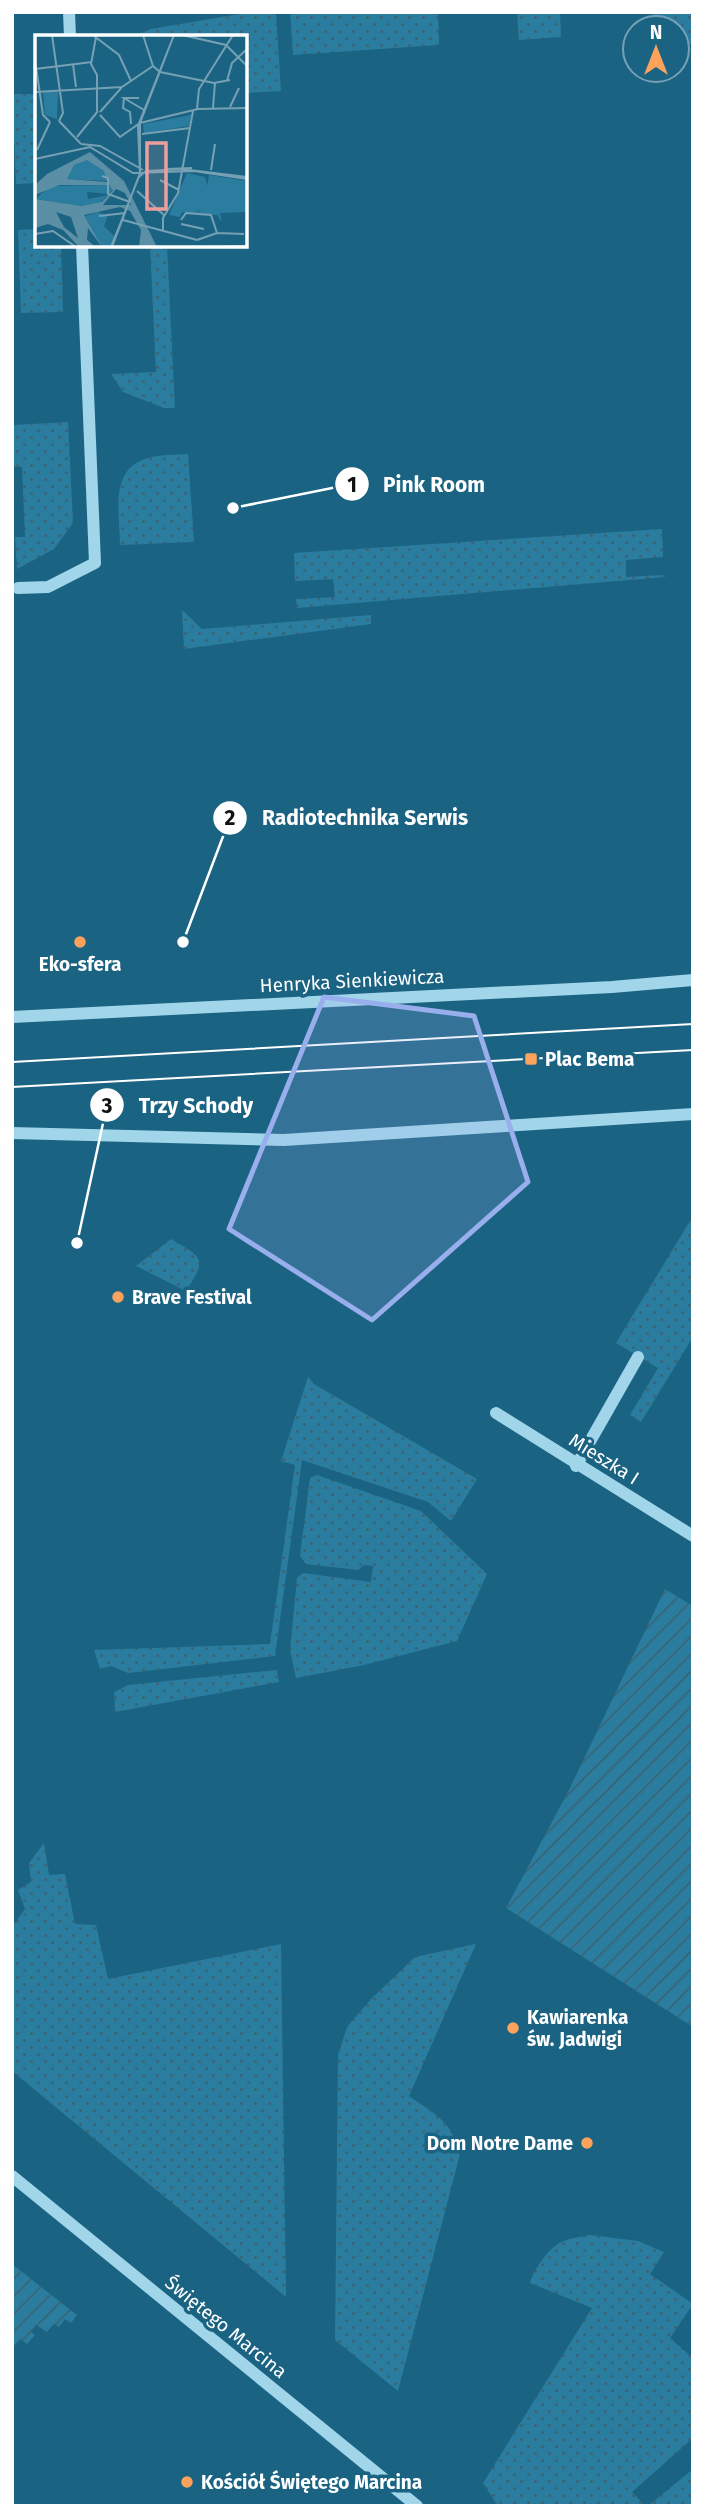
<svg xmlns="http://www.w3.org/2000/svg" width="705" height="2518" font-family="'Fira Sans',sans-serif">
<defs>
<pattern id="grass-dots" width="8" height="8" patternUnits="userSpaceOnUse" patternTransform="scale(1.75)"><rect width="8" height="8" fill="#2a7d9f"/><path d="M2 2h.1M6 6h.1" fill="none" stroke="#3b6476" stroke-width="1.8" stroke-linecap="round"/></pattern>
<pattern id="garden-furrows" width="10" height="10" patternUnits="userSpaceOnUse" patternTransform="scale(1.75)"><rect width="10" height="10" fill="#2a7d9f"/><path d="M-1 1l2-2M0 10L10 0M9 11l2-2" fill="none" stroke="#3b6476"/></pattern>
</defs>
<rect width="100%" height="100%" fill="#1b6382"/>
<path fill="url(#grass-dots)" d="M251,12h25l5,79 -36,2v-56h-116l22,-8z
M290,12h148l1,33 -146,10z
M517,12h43l1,25 -42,3z
M653,12h40v32l-16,1v-17h-22z
M12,94h25v89l-21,1z
M37,229v16h24l2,67 -42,1 -3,-83z
M150,245h17l8,163h-11l-41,-16 -12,-18 45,-2z
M68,422l5,101 -19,26 -37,20 -2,-32h10l-3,-70h-9l-1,-42z
M188,454l6,88 -74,3c0,-29 -11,-75 25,-86 13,-5 30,-4 43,-5z
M662,529l1,28 -37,3v17l38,-2 1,2 -368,31 -1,-9 39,-2 -2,-18 -38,2 -1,-28z
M182,610l20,19 169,-14v9l-187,25z
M693,1216v121l-52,85 -11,-7 28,-47 -42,-25z
M171,1239c33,19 36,20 15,52l-50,-25z
M308,1377l6,7 163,95 -26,42 -23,-19 -126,-42 -27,196 -147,17 -17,-7 -11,3 -6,-19 176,-6 25,-179 -14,-4z
M317,1475l104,36 66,63 -30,67 -93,24 -68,13 -6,-28 7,-72 6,-5 68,9 2,-16 -9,-1 -6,5 -52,-6 -6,-8 10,-78z
M277,1670l2,12 -164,30 -1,-20 14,-7z
M44,1843l5,32 16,-1 10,50 21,1 12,54 173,-35 5,353 -274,-226v-144l13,-18 -7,-19 13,-8 -2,-19z
M476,1944l-67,152c27,19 42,24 51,58l-62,237 -63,-51 3,-285 9,-28 24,-28 44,-42z
M590,2235l48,6 26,11 -14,22 43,30 -23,34 23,20v80l-61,54 13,14h-147l-15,-23 109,-175 -62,-25c4,-14 18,-34 31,-41 8,-4 20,-5 29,-7z
M693,2469v37h-45z"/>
<path fill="url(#garden-furrows)" d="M665,1589l28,17v421l-187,-119 63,-118z
M12,2264l65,51 -6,8 -6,-4 -6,8 -5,-3 -7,8 -11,-7 -5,7 4,3 -8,9 -7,-5 -8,9z"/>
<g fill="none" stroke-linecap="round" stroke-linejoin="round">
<path stroke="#a0d5ea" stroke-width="12" d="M69,12l1,25
M18,588l30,-1 47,-24 -13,-318
M12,1017l600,-30 81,-7
M12,1133l272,7 409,-26
M496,1413l197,123
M576,1466l62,-109
M12,2176l405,330"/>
<path stroke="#fff" stroke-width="2" d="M12,1062l681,-38
M12,1087l681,-37"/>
</g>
<path fill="#99afed" fill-opacity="0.2" stroke="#99afed" stroke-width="5" stroke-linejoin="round" d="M324,997l150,19 54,166 -156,138 -143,-91z"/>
<g fill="#fba35d" stroke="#1b6382" stroke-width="2.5">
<circle cx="80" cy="942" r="7"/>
<rect x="524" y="1052" width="14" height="14" rx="3.5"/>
<circle cx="118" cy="1297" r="7"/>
<circle cx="513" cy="2028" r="7"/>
<circle cx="587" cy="2143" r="7"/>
<circle cx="187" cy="2482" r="7"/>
</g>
<g text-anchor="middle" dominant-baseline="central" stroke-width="7" stroke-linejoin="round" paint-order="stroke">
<g font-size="19" font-weight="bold" fill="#fff" stroke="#1b6382" text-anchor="start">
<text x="80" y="964" text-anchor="middle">Eko-sfera</text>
<text x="545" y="1059">Plac Bema</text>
<text x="132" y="1297">Brave Festival</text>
<text x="527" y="2017">Kawiarenka<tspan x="527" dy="22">św. Jadwigi</tspan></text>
<text x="573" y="2143" text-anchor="end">Dom Notre Dame</text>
<text x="201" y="2482">Kościół Świętego Marcina</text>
</g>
<g font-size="19" fill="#fff" stroke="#1b6382">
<text transform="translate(352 981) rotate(-3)">Henryka Sienkiewicza</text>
<text transform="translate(604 1459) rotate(32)">Mieszka I</text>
<text transform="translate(226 2327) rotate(39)">Świętego Marcina</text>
</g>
</g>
<g transform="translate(35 35)">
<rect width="212" height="212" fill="#1b6382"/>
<path d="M8,57h15l-1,27 -12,-4zM156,80l-2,11 -45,7 -1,-9zM52,125l17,11 5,5 -3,5 -39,-2 7,-15zM72,150l7,3 -5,6 -22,-2 1,7 20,-4 -8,8 -21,3 -44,-7 16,-13zM63,177l10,4 -4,10 11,11 -5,10 -9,-1 -16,-30z" fill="#2a7d9f"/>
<path d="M152,138l18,4 2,9 2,-11 38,6v31l-27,1 2,9 -5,-7 -20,-1 4,-6 -6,6 -13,-2 -2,5 -11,-2z" fill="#2a7d9f"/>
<path d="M55,117l34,29 33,66h-18l2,-17 -11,-19 -10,-4 -36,8 18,32 -14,-19 -1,12 9,7h-17l-16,-17 -15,-6 -13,4v-29l46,7 21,-4 11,-12 -4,-5h-50l-24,10v-10l12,-11zM52,125l17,11 3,11 -40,-3 7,-14zM81,154l9,4 6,12h-28zM21,177l15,5 7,21 -14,-11z" fill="#5a8fa5" fill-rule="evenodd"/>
<path fill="none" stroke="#76a1b4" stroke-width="2" d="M17,0l11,78 -4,8M108,0l10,31M147,0l44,10 21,21M59,1l25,19 12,26M61,2l-5,27 6,11v36M0,25l8,55 7,7M38,29l3,23M118,31l7,6 54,11 16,-3M0,34l57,-7M192,46l5,-18 15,-14M0,57l87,-5M89,63l-1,10 7,4 1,12M104,63h-15l20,12M195,72l9,-19M178,73l2,-25M162,74l2,-20 34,-54M65,77l22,-25 31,-21M65,80l20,22 20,-14 58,-14 49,-1M24,86l22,23M107,99l48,-6M42,102l21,-26M46,109l19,2 43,24M2,115l13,-28M0,124l55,-12 43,26 61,-2 53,8M132,134l25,-1M176,135l4,-26M67,141l6,2v16l22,8M104,142l7,-6 35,-2 66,8M125,145l19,10M102,156l28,25M64,181l26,-3M88,185l74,20M146,185l5,-7 25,2 6,18M146,189l23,5M128,196v-13l15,-25 15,-82M0,199l18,-3 23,16M0,199l18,-3 23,16M162,205l20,-7 27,1M76,212l29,-73v-51l34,-88M77,212l28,-74 -2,-47 36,-91M171,212l41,-1"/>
<path fill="#ed9e9e" fill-opacity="0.15" stroke="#ed9e9e" stroke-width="3.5" d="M112,108h19v66h-19z"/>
<rect width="212" height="212" fill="none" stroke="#fff" stroke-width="3.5"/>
</g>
<path fill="none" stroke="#fff" stroke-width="2.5" d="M233 508L352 484M183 942L230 818M77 1243L107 1105"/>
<g fill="#fff" stroke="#1b6382" stroke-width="2.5">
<circle cx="233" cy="508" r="7"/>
<circle cx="183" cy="942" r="7"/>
<circle cx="77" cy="1243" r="7"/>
<circle cx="352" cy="484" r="18"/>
<circle cx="230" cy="818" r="18"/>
<circle cx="107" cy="1105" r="18"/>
</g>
<g font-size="21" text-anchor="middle" font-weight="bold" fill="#111">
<text x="352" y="492">1</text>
<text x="230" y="825">2</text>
<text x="107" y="1113">3</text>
</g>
<g font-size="21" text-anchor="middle" font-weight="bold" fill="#fff" stroke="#1b6382" stroke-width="7" stroke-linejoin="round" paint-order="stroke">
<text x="434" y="492">Pink Room</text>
<text x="365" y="825">Radiotechnika Serwis</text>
<text x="196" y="1113">Trzy Schody</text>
</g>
<rect width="705" height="2518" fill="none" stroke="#ffffff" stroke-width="28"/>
<g transform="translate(656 49)"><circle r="33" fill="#1b6382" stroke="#76a1b4" stroke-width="2"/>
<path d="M0-5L12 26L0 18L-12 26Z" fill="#fba35d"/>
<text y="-10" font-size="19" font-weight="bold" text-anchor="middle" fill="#ffffff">N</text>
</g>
</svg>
